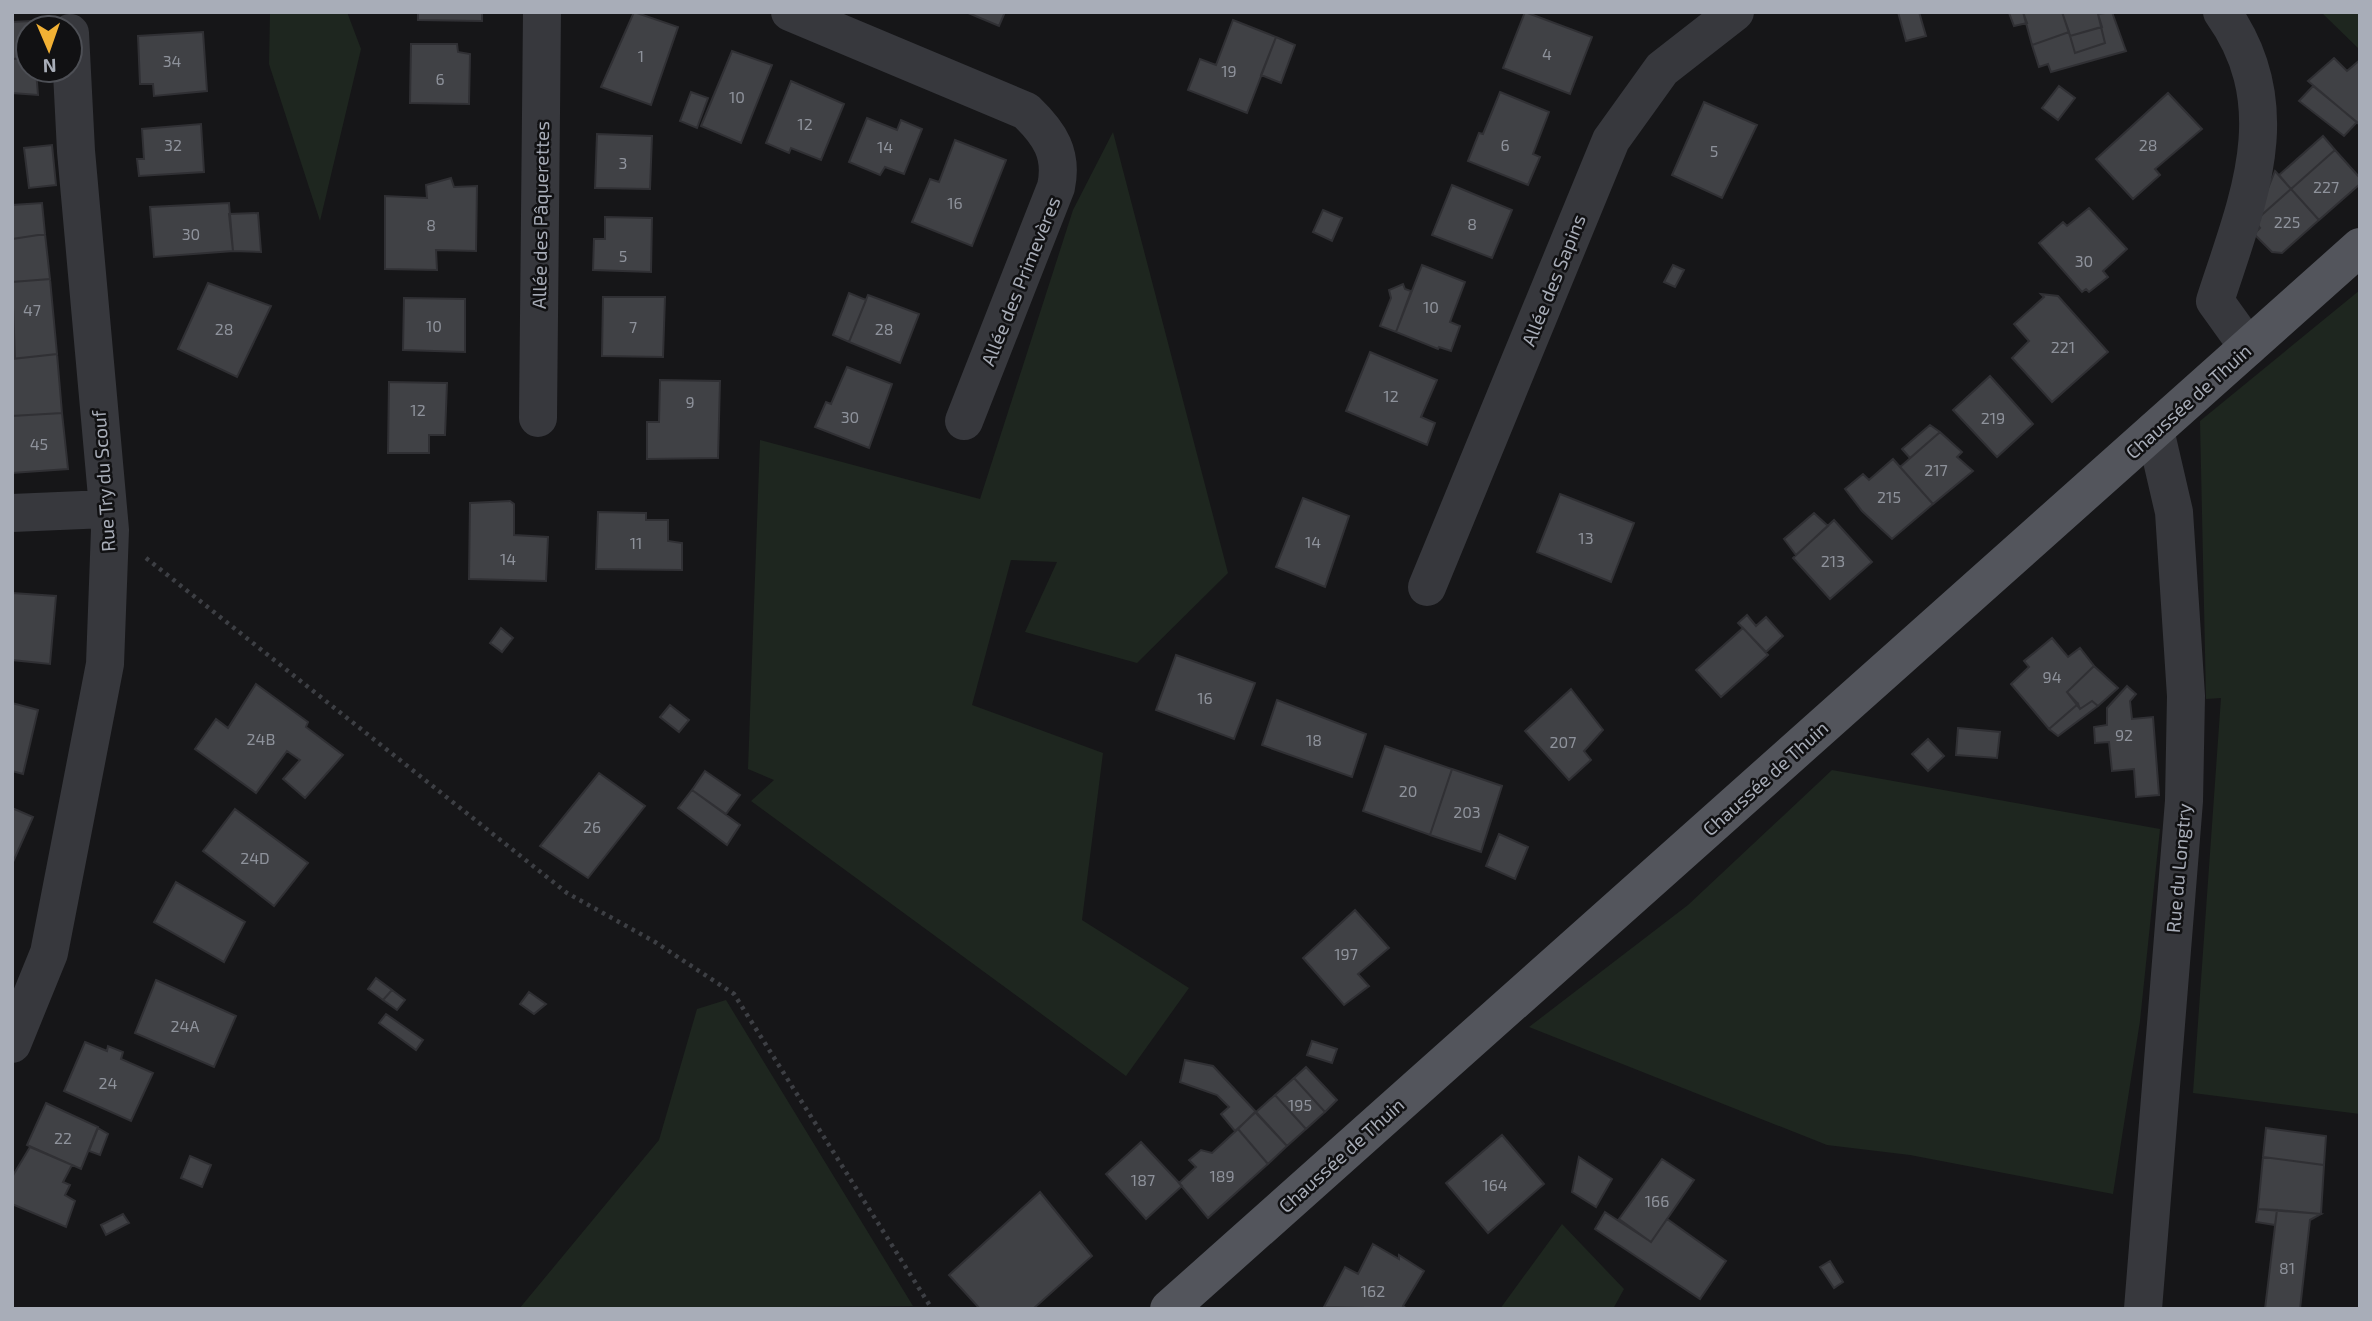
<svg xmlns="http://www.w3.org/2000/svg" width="2372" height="1321" font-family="'Exo 2',sans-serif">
<rect width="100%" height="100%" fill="#161618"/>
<path fill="#1e261f" d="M270,12h77l14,37 -41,172 -51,-157z
M2321,12h39v38z
M1113,132l115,441 -91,90 -112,-31 32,-70 -46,-2 -39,145 131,48 -21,167 107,68 -63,88 -375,-275 23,-21 -26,-11 12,-329 220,59 93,-289z
M2360,290v824l-167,-21 28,-395 -15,1 -6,-278z
M1832,770l328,59 -20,192 -27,173 -203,-39 -83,-10 -298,-118 159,-122z
M726,1000l187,306 -394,3 140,-169 38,-131z
M1562,1224l62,65 -11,20h-113z"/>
<path fill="#404145" stroke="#303034" stroke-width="2" d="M418,12h64v9l-64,-1z
M634,12l44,15 -27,78 -50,-18z
M966,12h39l-6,14z
M1525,12l67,25 -22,57 -67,-26z
M1898,12h21l7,24 -20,5z
M2023,12h39l7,20 -37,13z
M2023,12l4,11 -13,3 -5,-13z
M2062,12h40l-4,2 4,13 -32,9z
M2112,12l14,39 -75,21 -3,-8 -9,3 -7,-22 37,-13 6,21 30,-10 -7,-29z
M1233,20l43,17 -29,76 -59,-23 12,-31 16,6z
M31,21l1,7h-4v30l-16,1v-37z
M2101,27l4,16 -30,10 -5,-17z
M203,32l4,59 -53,5 -1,-12h-13l-2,-48z
M1276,37l19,8 -14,38 -20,-8z
M411,44h46l1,8 12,2 -1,50 -59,-1z
M732,51l40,14 -31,78 -40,-17z
M28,58v12h8l2,25 -26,-2v-34z
M2334,58l13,13 13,-11v65l-52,-44z
M791,81l53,23 -23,56 -30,-12 -2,5 -23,-10z
M2059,86l16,12 -17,22 -16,-12z
M2313,86l44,36 -13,14 -45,-35z
M691,92l17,6 -11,30 -17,-7z
M1500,92l49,20 -16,42 7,3 -12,28 -60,-24 11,-28 4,1z
M2168,93l34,36 -47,40 5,6 -27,24 -37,-40z
M1704,102l53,23 -35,73 -50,-23z
M867,118l30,12 4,-10 21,9 -18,45 -19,-7 -5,8 -31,-13z
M201,124l3,48 -65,4 -2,-17h7l-2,-30z
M597,134l55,2 -2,53 -55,-1z
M2323,136l12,14 -44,39 -12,-14z
M955,140l51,20 -34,86 -60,-24 18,-43 9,3z
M52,145l4,40 -27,3 -5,-40z
M2335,150l25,28v6l-41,36 -28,-31z
M2275,171l16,18 -36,32z
M451,178l3,9 23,-1 -1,65 -40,-1 1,20 -52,-1v-73l42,2 -1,-13z
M1452,185l60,25 -20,48 -60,-23z
M2291,189l28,31 -37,33 -10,-1 -18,-18 6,-6 -5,-7z
M42,203l3,31 -33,5v-34z
M229,203l4,48 -79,6 -4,-50z
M2089,208l38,41 -24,22 5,6 -19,15 -3,-3 -4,3 -43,-49 24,-21 4,4z
M1323,210l19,8 -10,23 -19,-9z
M258,213l3,39 -28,-1 -4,-37z
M605,217l47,1 -1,54 -58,-2 1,-31h11z
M45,234l5,45 -38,3v-43z
M1422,265l43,17 -15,40 10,4 -9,25 -12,-4 -1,2 -42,-17z
M1673,265l11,5 -9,17 -11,-5z
M50,279l7,75 -45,5 3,-1 -3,-76z
M208,283l63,23 -34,71 -59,-28z
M1403,284l2,5 6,2 -15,41 -16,-6 11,-28 -2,-8z
M849,293l17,7 -17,42 -16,-7z
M2041,294l17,2 50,56 -56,50 -40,-44 17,-17 -15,-17 30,-27z
M868,295l51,19 -19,49 -51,-21z
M603,297h62l-2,60 -61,-1z
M404,298l61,1v53l-62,-2z
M1370,352l67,28 -16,37 14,6 -8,22 -81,-34z
M57,354l5,59 -50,3v-57z
M847,367l45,17 -23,64 -54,-21 11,-25 5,2z
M1990,376l43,48 -36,33 -44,-47z
M660,380l60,1 -2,77 -71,1v-37h12z
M389,382l58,1 -2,52h-16v18h-41z
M62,413l6,56 -56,4v-57z
M1930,425l10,7 -30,26 -8,-9z
M1940,432l22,20 -5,5 16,14 -40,33 -33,-37z
M1893,459l40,45 -41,35 -30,-28 -17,-22 18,-15 6,6z
M1560,494l74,29 -23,59 -74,-30z
M1303,498l46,18 -24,71 -49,-20z
M510,501l4,3v31l34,2 -2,44 -77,-2 1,-76z
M598,512l48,1v7h22v21l14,2v27l-86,-1z
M1814,513l14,13 -32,29 -12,-16z
M1834,520l38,42 -42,37 -37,-41z
M12,593l44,3 -6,68 -38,-4z
M1747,615l9,11 10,-9 17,19 -17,16 -28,-29z
M501,628l12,10 -11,14 -12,-9z
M1743,628l25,27 -47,42 -25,-27z
M2052,638l16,19 12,-9 14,18 -27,26 11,12 -29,25 -38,-45 18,-17 -5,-6z
M1176,655l79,28 -21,56 -78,-29z
M2094,666l24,22 -20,18 -6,-5 -12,8 -13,-17z
M256,684l52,38 -2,5 37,28 -38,43 -22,-19 17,-19 -13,-9 -31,42 -61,-44 21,-30 12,9z
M2127,686l9,8 -6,7 2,18 21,-2 6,78 -23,2 -2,-28 -22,2 -3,-29 -14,1 -1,-16 13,-2v-17z
M1571,689l32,41 -19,21 7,9 -22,20 -44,-49z
M1277,700l89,34 -14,43 -90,-32z
M2092,701l6,5 -40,30 -9,-7 29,-25 2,5z
M12,703l26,7 -15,64 -11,-3z
M670,705l19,15 -10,12 -19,-15z
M1958,728l42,4 -3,26 -41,-3z
M1928,739l16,17 -16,15 -16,-17z
M1385,746l67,23 -22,66 -67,-24z
M1452,769l50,17 -21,66 -51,-17z
M705,771l35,24 -14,19 -34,-24z
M599,773l46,33 -57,72 -48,-32z
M692,790l48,35 -13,20 -49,-37z
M12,808l21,9 -20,45h-1z
M235,809l73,54 -34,43 -71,-55z
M1499,834l29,13 -13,32 -29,-13z
M176,882l69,40 -21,40 -70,-40z
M1355,910l34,38 -31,26 11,12 -25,19 -41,-47z
M376,978l16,12 -9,10 -15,-11z
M156,980l80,36 -22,51 -79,-34z
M392,990l13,10 -8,10 -14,-10z
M529,992l17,12 -12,10 -14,-10z
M386,1014l37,26 -7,10 -37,-27z
M1312,1041l25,8 -5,14 -25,-8z
M85,1042l22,9 1,-5 15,6 -2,7 32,14 -22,48 -67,-30z
M1185,1060l28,6 43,46 -21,19 -14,-17 8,-7 -12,-12 -37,-13z
M1306,1067l31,33 -12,12 -31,-34z
M1294,1078l31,34 -19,17 -31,-34z
M1275,1095l31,34 -19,17 -31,-34z
M46,1103l52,24 -17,42 -54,-24z
M1255,1112l32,34 -19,18 -30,-35z
M98,1128l10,6 -8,21 -11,-4z
M2266,1128l60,8 -2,29 -61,-8z
M1238,1129l30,35 -60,54 -29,-35 17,-16 -7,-7 12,-10 11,3z
M1502,1135l42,49 -56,49 -42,-50z
M1141,1142l41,44 -36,33 -40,-45z
M30,1147l42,18 -9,17 7,3 -5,10 10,6 -9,26 -54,-23v-27z
M190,1156l21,9 -9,22 -21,-9z
M1579,1157l33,22 -16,28 -24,-15z
M2263,1157l61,8 -3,49 -63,-5z
M1662,1159l32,21 -43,62 -32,-23z
M1040,1192l52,64 -59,53h-53l-31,-34z
M2258,1209l19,1 -2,15 -19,-3z
M2277,1210l44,4 -11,6 -10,89h-35z
M1605,1212l46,30 16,-23 59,42 -26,38 -105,-70z
M123,1214l6,9 -23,12 -5,-10z
M1373,1244l26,15v-4l25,16 -21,35 4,3 -83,-2 21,-40 13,7z
M1830,1261l13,21 -9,6 -14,-21z"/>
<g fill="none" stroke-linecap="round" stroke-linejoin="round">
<path stroke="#3d3f44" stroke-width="4.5" stroke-dasharray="3.5 5" stroke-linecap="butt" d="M146,558l421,335 88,49 79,52 198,315"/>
<path stroke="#37383d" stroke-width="38" d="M790,12l236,99c24,23 37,43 30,76l-92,234
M2222,12c68,95 25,190 -7,289l33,46
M538,418l4,-406
M12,513l94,-4
M1427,587l184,-447 51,-71 73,-57
M12,1044l37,-91 56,-289 5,-134 -34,-379 -6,-118
M2143,1309l41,-508 2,-105 -12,-184 -19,-82"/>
<path stroke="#53555c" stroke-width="38" d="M1169,1309l1191,-1062"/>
</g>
<g text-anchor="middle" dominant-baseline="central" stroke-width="5" stroke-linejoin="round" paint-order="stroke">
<g font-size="16" fill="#8e929b">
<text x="1547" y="53">4</text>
<text x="641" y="55">1</text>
<text x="172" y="60">34</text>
<text x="1229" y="70">19</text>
<text x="440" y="78">6</text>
<text x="737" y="96">10</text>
<text x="805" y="123">12</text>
<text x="173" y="144">32</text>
<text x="1505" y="144">6</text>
<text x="2148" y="144">28</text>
<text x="885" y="146">14</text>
<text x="1714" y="150">5</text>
<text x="623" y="162">3</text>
<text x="2326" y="186">227</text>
<text x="955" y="202">16</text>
<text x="2287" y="221">225</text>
<text x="1472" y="223">8</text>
<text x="431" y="224">8</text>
<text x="191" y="233">30</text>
<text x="623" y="255">5</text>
<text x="2084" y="260">30</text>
<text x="1431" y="306">10</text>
<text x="32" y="309">47</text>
<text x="434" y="325">10</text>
<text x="633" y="326">7</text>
<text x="224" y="328">28</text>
<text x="884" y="328">28</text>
<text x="2063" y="346">221</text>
<text x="1391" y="395">12</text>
<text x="690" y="401">9</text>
<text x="418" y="409">12</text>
<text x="850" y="416">30</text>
<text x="1993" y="417">219</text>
<text x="39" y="443">45</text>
<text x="1936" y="469">217</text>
<text x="1889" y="496">215</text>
<text x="1586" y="537">13</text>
<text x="1313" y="541">14</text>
<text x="636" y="542">11</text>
<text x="508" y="558">14</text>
<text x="1833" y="560">213</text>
<text x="2052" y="676">94</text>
<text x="1205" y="697">16</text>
<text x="2124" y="734">92</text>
<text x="261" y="738">24B</text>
<text x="1314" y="739">18</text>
<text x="1563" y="741">207</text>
<text x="1408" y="790">20</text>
<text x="1467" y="811">203</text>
<text x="592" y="826">26</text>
<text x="255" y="857">24D</text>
<text x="1346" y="953">197</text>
<text x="185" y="1025">24A</text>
<text x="108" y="1082">24</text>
<text x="1300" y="1104">195</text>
<text x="63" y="1137">22</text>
<text x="1222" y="1175">189</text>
<text x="1143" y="1179">187</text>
<text x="1495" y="1184">164</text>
<text x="1657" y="1200">166</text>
<text x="2287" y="1267">81</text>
<text x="1373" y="1290">162</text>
</g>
<g font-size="19" fill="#a8adb8" stroke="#111113">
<text transform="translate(540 215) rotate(-89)">Allée des Pâquerettes</text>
<text transform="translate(1553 280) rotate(-68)">Allée des Sapins</text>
<text transform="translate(1020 281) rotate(-68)">Allée des Primevères</text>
<text transform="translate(2188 401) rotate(-42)">Chaussée de Thuin</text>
<text transform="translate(103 481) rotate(-94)">Rue Try du Scouf</text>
<text transform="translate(1765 778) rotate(-42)">Chaussée de Thuin</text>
<text transform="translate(2178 868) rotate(-85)">Rue du Longtry</text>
<text transform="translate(1341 1155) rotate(-42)">Chaussée de Thuin</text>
</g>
</g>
<rect width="2372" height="1321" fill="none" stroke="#a8adb8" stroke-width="28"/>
<g transform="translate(49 49) rotate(178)"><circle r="33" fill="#111113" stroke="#4d4f55" stroke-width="2"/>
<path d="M0-5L12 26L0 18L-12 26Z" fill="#f2b134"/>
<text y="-10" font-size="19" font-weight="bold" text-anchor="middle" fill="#a8adb8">N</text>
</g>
</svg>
